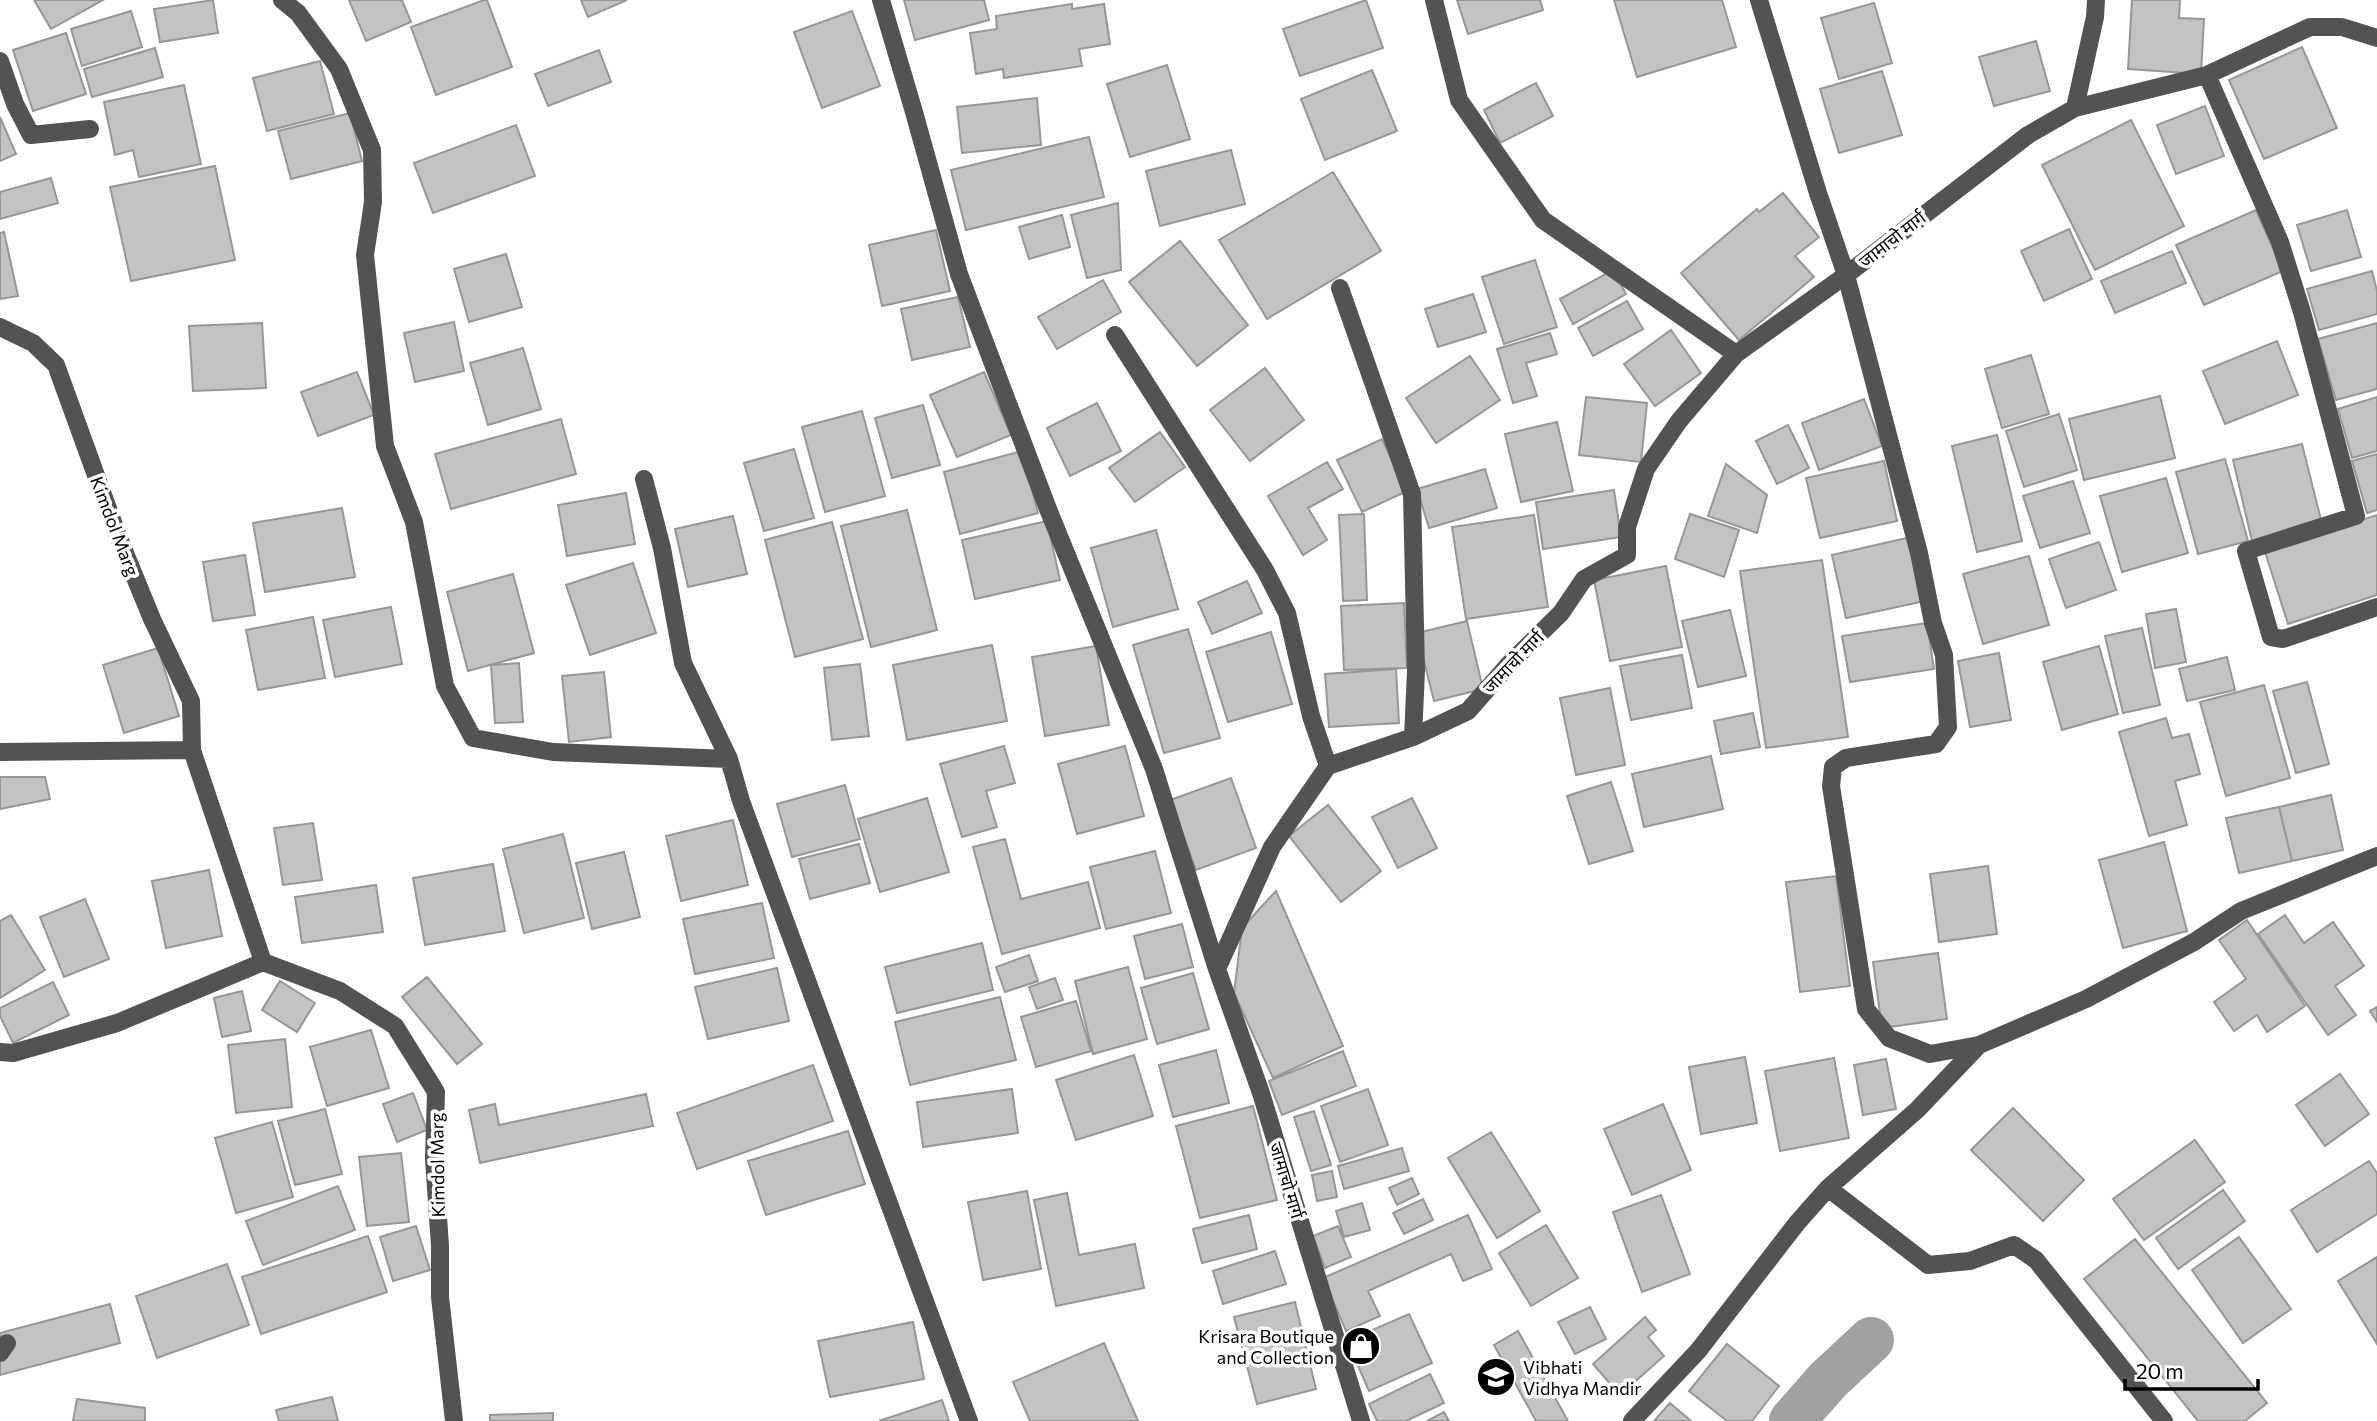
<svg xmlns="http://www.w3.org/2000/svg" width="2377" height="1421" font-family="Commissioner,'Noto Sans Devanagari',sans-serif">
<rect width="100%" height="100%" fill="#fff"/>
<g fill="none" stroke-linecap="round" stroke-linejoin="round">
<path stroke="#a1a1a1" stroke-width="46" d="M1792,1421l36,-41 43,-40"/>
</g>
<path fill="#c3c3c3" stroke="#979797" stroke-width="2" d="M34,0h69l-52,29z
M213,0l5,33 -58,9 -6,-33z
M349,0h53l9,22 -45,19z
M484,0h3l25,67 -76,28 -25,-68z
M581,0h46l-39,17z
M904,0h80l5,20 -74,20z
M1366,0l17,48 -83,28 -17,-47z
M1457,0h83l3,10 -75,24z
M1614,0h108l14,47 -99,30z
M2132,0h48l-1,18 25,1 -3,55 -73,-5z
M1874,3l18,60 -53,16 -18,-61z
M1072,4v5l32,-5 6,40 -31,5 3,17 -78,12 -1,-9 -27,5 -6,-41 27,-4 -1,-13z
M131,11l11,36 -60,19 -11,-37z
M852,11l28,75 -58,22 -28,-76z
M66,33l20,61 -53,17 -20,-61z
M2036,41l14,50 -56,15 -15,-49z
M2302,47l35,81 -73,31 -35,-79z
M155,48l8,29 -71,20 -8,-28z
M599,50l12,32 -63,24 -13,-32z
M320,61l14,53 -67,17 -14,-53z
M1167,65l23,74 -60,18 -23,-73z
M1372,70l25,61 -72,29 -24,-61z
M1882,71l20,64 -63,18 -19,-64z
M1536,83l17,33 -53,27 -16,-33z
M184,85l17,79 -62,13 -6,-27 -18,5 -11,-53z
M1037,98l4,47 -79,8 -5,-46z
M2205,106l19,50 -48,18 -19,-49z
M350,113l12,48 -71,18 -13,-48z
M0,117l16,37 -16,7z
M2131,120l53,106 -89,44 -53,-105z
M516,125l19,51 -102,37 -19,-50z
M1089,137l15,60 -138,33 -15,-60z
M1231,150l14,54 -85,22 -14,-55z
M215,166l20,94 -104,21 -21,-94z
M1333,172l48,79 -114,68 -48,-79z
M51,178l7,25 -58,16v-27z
M1783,193l36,44 -24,19 19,21 -75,63 -58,-67 76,-64 2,3z
M1118,203l3,67 -34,8 -16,-63z
M2256,210l27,61 -79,34 -28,-60z
M2347,210l14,47 -50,14 -14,-46z
M1062,215l8,32 -41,12 -10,-32z
M2069,229l23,50 -48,22 -23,-50z
M936,230l14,61 -68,15 -13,-61z
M4,232l14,64 -18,3v-66z
M1180,241l68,84 -51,41 -68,-84z
M2172,251l14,32 -71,30 -14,-32z
M506,254l16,53 -53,15 -15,-53z
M1535,260l22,67 -53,17 -22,-67z
M1613,270l13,24 -53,30 -13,-25z
M2372,271l5,20v23l-58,16 -12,-41z
M1103,280l18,32 -64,37 -19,-32z
M1473,294l13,38 -48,15 -13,-38z
M958,297l12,50 -58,13 -11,-51z
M1627,301l16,28 -50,27 -15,-28z
M454,322l10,49 -49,11 -11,-49z
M262,323l4,65 -73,3 -4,-65z
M2377,323v66l-41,11 -18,-61z
M1671,330l30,43 -46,33 -31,-42z
M1550,333l7,21 -31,9 11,33 -24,7 -16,-54z
M2277,341l21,54 -73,29 -22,-53z
M523,348l18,61 -53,16 -18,-62z
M2031,355l18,59 -47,14 -17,-59z
M1470,356l30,44 -64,43 -30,-45z
M1265,368l39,52 -54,41 -40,-51z
M357,372l17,43 -56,21 -17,-44z
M984,372l27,63 -54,22 -27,-62z
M2160,396l15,62 -91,22 -15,-61z
M1586,397l61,6 -6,59 -62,-7z
M2377,397v54l-25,7 -14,-49z
M1864,399l18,47 -63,24 -17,-47z
M1097,403l24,48 -51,25 -23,-48z
M923,405l17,60 -48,13 -17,-60z
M862,411l23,85 -60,16 -23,-85z
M2059,414l18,56 -53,17 -18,-56z
M561,419l15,55 -125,35 -16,-55z
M1557,422l16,69 -52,11 -16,-68z
M1788,425l21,43 -32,16 -21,-43z
M1160,432l25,35 -50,35 -26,-34z
M1997,435l25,106 -45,11 -25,-106z
M1382,439l25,52 -45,21 -25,-52z
M2302,444l20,80 -70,17 -19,-81z
M794,449l20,69 -50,13 -20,-68z
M1022,451l16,62 -78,21 -16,-62z
M2377,454v56l-10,3 -15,-52z
M2225,459l23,82 -50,13 -22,-82z
M1884,461l13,60 -77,17 -14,-60z
M1327,462l16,27 -35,19 19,32 -24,15 -35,-59z
M1726,464l41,31 -10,38 -49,-17z
M1485,469l12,39 -68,20 -12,-39z
M2166,478l22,75 -66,19 -22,-76z
M2073,481l17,52 -50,15 -17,-52z
M1614,490l7,47 -78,12 -7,-47z
M626,493l9,51 -68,12 -9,-51z
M342,508l13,69 -90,15 -12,-69z
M907,510l30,120 -66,17 -30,-121z
M1364,514l3,86 -24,1 -4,-86z
M1690,514l49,16 -15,47 -49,-18z
M1534,515l14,92 -82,12 -14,-92z
M2377,515v80l-89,29 -23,-72z
M733,516l14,58 -59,13 -13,-58z
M1047,521l13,59 -85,19 -13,-59z
M832,522l31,117 -68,18 -30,-117z
M1156,530l22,79 -65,18 -22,-79z
M1911,537l14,64 -79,17 -14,-63z
M2099,542l17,48 -50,18 -17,-49z
M245,555l10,60 -42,6 -10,-59z
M2029,556l20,69 -66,19 -20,-70z
M1822,560l26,177 -82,11 -26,-177z
M633,563l23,70 -66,22 -24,-70z
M1666,566l16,81 -72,14 -16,-81z
M513,574l21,79 -66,18 -21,-79z
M1247,581l15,32 -50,21 -14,-32z
M1404,603l3,65 -63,2 -3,-64z
M391,607l11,57 -67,13 -12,-57z
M2176,609l10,53 -31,6 -9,-54z
M1730,610l16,66 -48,11 -16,-66z
M313,617l12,61 -67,12 -12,-60z
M1467,621l16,68 -49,12 -17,-68z
M1927,623l7,46 -84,13 -8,-46z
M2142,628l18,77 -37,8 -18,-77z
M1188,629l32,109 -56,15 -31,-108z
M1271,632l21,72 -64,18 -22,-70z
M992,645l15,76 -100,19 -14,-75z
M1096,646l13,79 -64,11 -13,-79z
M2099,646l19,68 -56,16 -19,-68z
M158,648l21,68 -55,17 -21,-68z
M1999,653l12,67 -41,7 -12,-66z
M1682,655l10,53 -61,12 -11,-54z
M2227,657l8,33 -48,11 -8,-32z
M519,663l4,59 -28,1 -4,-58z
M860,664l9,72 -37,4 -8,-72z
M1396,669l3,54 -70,4 -4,-53z
M604,672l7,65 -42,5 -7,-66z
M2307,682l22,82 -33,9 -23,-82z
M2264,685l26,93 -64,18 -26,-94z
M1610,688l15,77 -49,10 -16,-77z
M1753,713l7,34 -39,7 -7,-33z
M2166,718l6,20 17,-4 11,40 -25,7 12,44 -38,11 -30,-104z
M1004,746l11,37 -29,8 11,36 -35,10 -22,-73z
M1125,746l19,70 -67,18 -19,-70z
M1711,756l12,53 -79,18 -12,-53z
M0,777h45l5,22 -50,10z
M1231,778l25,70 -60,22 -26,-70z
M1611,782l22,69 -44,13 -22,-68z
M845,785l15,54 -68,18 -15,-53z
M2331,795l12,55 -51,11 -13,-54z
M927,798l22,74 -69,20 -22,-73z
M1412,798l25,50 -39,20 -26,-51z
M1328,805l53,66 -40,31 -52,-66z
M2279,807l13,54 -53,12 -13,-55z
M733,820l15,65 -67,16 -15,-65z
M313,823l9,57 -39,5 -9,-57z
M563,834l21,84 -60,15 -21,-84z
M1005,839l16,60 67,-17 12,46 -98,26 -29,-107z
M2164,842l23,89 -64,17 -24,-88z
M859,844l11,39 -60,16 -11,-40z
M1155,851l16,62 -65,16 -16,-62z
M624,852l16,65 -48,12 -16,-66z
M493,864l12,67 -80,14 -12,-67z
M1988,866l9,68 -58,8 -9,-68z
M209,870l13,66 -56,12 -14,-67z
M1836,876l14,110 -50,6 -14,-110z
M376,885l7,47 -81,11 -7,-46z
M1276,891l67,155 -70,32 -39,-85 8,-65z
M85,899l24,60 -45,18 -24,-60z
M762,903l12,55 -79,16 -12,-55z
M11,915l34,55 -45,28v-77z
M2285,915l19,28 29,-21 31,44 -29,20 21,29 -28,20 -70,-101z
M2247,920l58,86 -38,26 -10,-17 -23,16 -20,-29 32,-23 -27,-39z
M1182,924l11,43 -48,12 -11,-43z
M982,943l11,47 -96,23 -12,-46z
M1938,953l9,66 -65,9 -9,-66z
M1029,955l9,26 -33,11 -9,-25z
M1128,967l19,72 -54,15 -18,-73z
M777,968l12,53 -81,18 -13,-52z
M1193,973l16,56 -52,15 -16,-56z
M427,977l55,67 -25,20 -55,-67z
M1055,978l8,22 -26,9 -8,-22z
M280,981l35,22 -18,29 -35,-22z
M53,982l16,33 -56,28 -13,-27v-8z
M242,991l9,40 -29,6 -8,-39z
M1000,997l16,63 -106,25 -15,-63z
M1076,1001l15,50 -55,16 -15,-50z
M2377,1007v15l-7,-11z
M371,1030l18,58 -62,18 -17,-59z
M285,1039l7,68 -56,6 -8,-68z
M1216,1050l13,53 -56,14 -14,-52z
M1343,1051l13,35 -74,29 -13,-34z
M1134,1055l19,61 -77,24 -20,-60z
M1745,1057l12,66 -56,11 -12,-67z
M1834,1058l15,80 -69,13 -15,-80z
M1886,1059l10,50 -33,6 -9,-50z
M813,1065l20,56 -136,48 -20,-56z
M2340,1074l29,40 -44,32 -29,-41z
M1012,1089l6,44 -95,14 -6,-45z
M1368,1089l20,56 -48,17 -19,-56z
M413,1093l14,37 -30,12 -14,-38z
M646,1094l7,32 -173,37 -11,-53 26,-6 4,21z
M1663,1104l28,66 -59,25 -28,-66z
M1253,1106l24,94 -77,18 -24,-92z
M2013,1108l71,72 -41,41 -72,-71z
M325,1109l17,65 -47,11 -17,-64z
M1314,1111l17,54 -20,6 -17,-54z
M272,1122l21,75 -57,16 -21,-75z
M848,1131l17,53 -99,31 -18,-54z
M1491,1132l49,79 -43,27 -49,-80z
M2195,1140l30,42 -81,58 -31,-41z
M1402,1148l7,23 -65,18 -6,-23z
M401,1153l8,69 -42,4 -8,-69z
M2369,1161l8,12v41l-60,38 -26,-42z
M1332,1171l5,26 -20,4 -5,-26z
M1412,1178l7,16 -22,11 -8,-17z
M338,1186l17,44 -92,35 -17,-44z
M2223,1190l22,31 -67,48 -22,-31z
M1027,1191l14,78 -58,11 -15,-78z
M1067,1193l12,62 56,-11 9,44 -88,18 -22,-106z
M1661,1195l29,79 -48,18 -29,-80z
M1423,1199l10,21 -29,14 -11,-21z
M1362,1203l8,27 -26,7 -8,-26z
M1249,1215l8,34 -55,14 -9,-34z
M1468,1215l24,54 -29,12 -12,-27 -83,37 12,25 -34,15 -23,-53z
M1546,1225l32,53 -47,28 -32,-53z
M416,1226l14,44 -37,11 -13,-44z
M1338,1226l13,31 -26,11 -12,-32z
M368,1236l19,56 -126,42 -19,-57z
M2239,1237l52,72 -48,34 -51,-73z
M2135,1239l132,164 -22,18h-47l-114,-142z
M1275,1251l11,33 -63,20 -10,-33z
M2377,1257v87l-39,-63z
M227,1264l22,61 -92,33 -21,-62z
M1295,1302l21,87 -59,15 -23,-87z
M110,1304l10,39 -120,32v-42z
M1590,1307l16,32 -31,15 -17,-32z
M1409,1314l23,49 -63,28 -22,-50z
M1645,1317l11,13 -8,7 16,19 -44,39 -27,-31z
M913,1322l11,57 -94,18 -12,-56z
M1518,1331l50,90h-32l-42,-76z
M1104,1343l34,78h-108l-17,-39z
M1727,1344l52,42 -27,35h-25l-38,-30z
M1430,1374l14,29 -38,18h-29l-8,-17z
M332,1397l6,24h-59l-3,-11z
M77,1399l68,9v13h-72z
M942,1400l7,21h-70z
M1670,1403l21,18h-37z
M1444,1412l5,9h-22z
M553,1413v8h-63v-6z"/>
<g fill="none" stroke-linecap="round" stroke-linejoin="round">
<path stroke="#535353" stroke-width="18" d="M282,0l16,13 41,56 33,81 1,52 -8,53 20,191 29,76 31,164 28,52 80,14 176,7 -46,-96 -21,-115 -18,-69
M881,0l33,112 45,162 89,235 106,260 63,200
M1434,0l25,100 84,120 193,134
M1759,0l59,193 28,82 73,278 14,70 11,32 4,72 -12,17 -90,14 -13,9 -2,19 35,223 23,29 41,16 49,-9 107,-46 108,-57 47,-31 136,-55
M0,61l15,43 16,31 59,-6
M2207,75l73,167 22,70 54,204 -110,35 25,86 12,2 94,-32
M2075,108l132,-33 103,-48h32l35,11
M1340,288l72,206 4,177 -3,66
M0,327l33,16 23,22 62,171 34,83 39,82 1,49 71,212 -146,61 -104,30 -13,-1
M1115,335l150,235 22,43 24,103 17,50
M0,752l192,-2
M729,759l12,42 228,620
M263,962l77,29 55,35 41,66 -2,67 6,87v51l14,124
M1828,1188l100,77 42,-4 44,-16 22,15 128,161
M0,1353l7,-10
M1361,1421l-100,-328 -44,-124 55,-122 56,-81 85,-29 55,-26 43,-49 50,-49 23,-34 43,-24v-28l19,-58 33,-48 57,-67 110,-79 182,-140 47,-27 20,-91 1,-17
M1632,1421l66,-70 99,-128 31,-35 89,-78 62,-65"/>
</g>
<defs>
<g id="shop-disc" transform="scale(2.0125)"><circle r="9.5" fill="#000" stroke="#fff"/><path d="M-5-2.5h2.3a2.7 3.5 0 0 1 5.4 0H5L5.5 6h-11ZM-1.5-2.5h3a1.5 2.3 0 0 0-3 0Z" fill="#fff"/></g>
<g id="school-disc" transform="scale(2.0125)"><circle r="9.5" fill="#000" stroke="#fff"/><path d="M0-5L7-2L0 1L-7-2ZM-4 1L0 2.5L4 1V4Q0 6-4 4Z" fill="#fff"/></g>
</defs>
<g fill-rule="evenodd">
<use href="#shop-disc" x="1361" y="1346"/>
<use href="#school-disc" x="1496" y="1377"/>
</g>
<g text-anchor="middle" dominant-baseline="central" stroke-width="7" stroke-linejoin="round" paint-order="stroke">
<g font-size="18" fill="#000" stroke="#fff">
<text transform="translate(1892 239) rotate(-38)">जामाचो मार्ग</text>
<text transform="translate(115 526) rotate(69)">Kimdol Marg</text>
<text transform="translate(1513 662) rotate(-46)">जामाचो मार्ग</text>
<text transform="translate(437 1165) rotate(-91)">Kimdol Marg</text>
<text transform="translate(1287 1180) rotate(73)">जामाचो मार्ग</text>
</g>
<g font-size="18" fill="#000" stroke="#fff" text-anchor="end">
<text x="1334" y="1336">Krisara Boutique<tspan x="1334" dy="21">and Collection</tspan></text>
<text x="1523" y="1367" text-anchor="start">Vibhati<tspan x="1523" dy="21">Vidhya Mandir</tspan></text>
</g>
</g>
<path d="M2125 1379v10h133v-10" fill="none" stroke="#000000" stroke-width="3.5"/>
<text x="2136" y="1379" font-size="21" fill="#000000" stroke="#ffffff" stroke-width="5" paint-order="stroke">20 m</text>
</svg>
